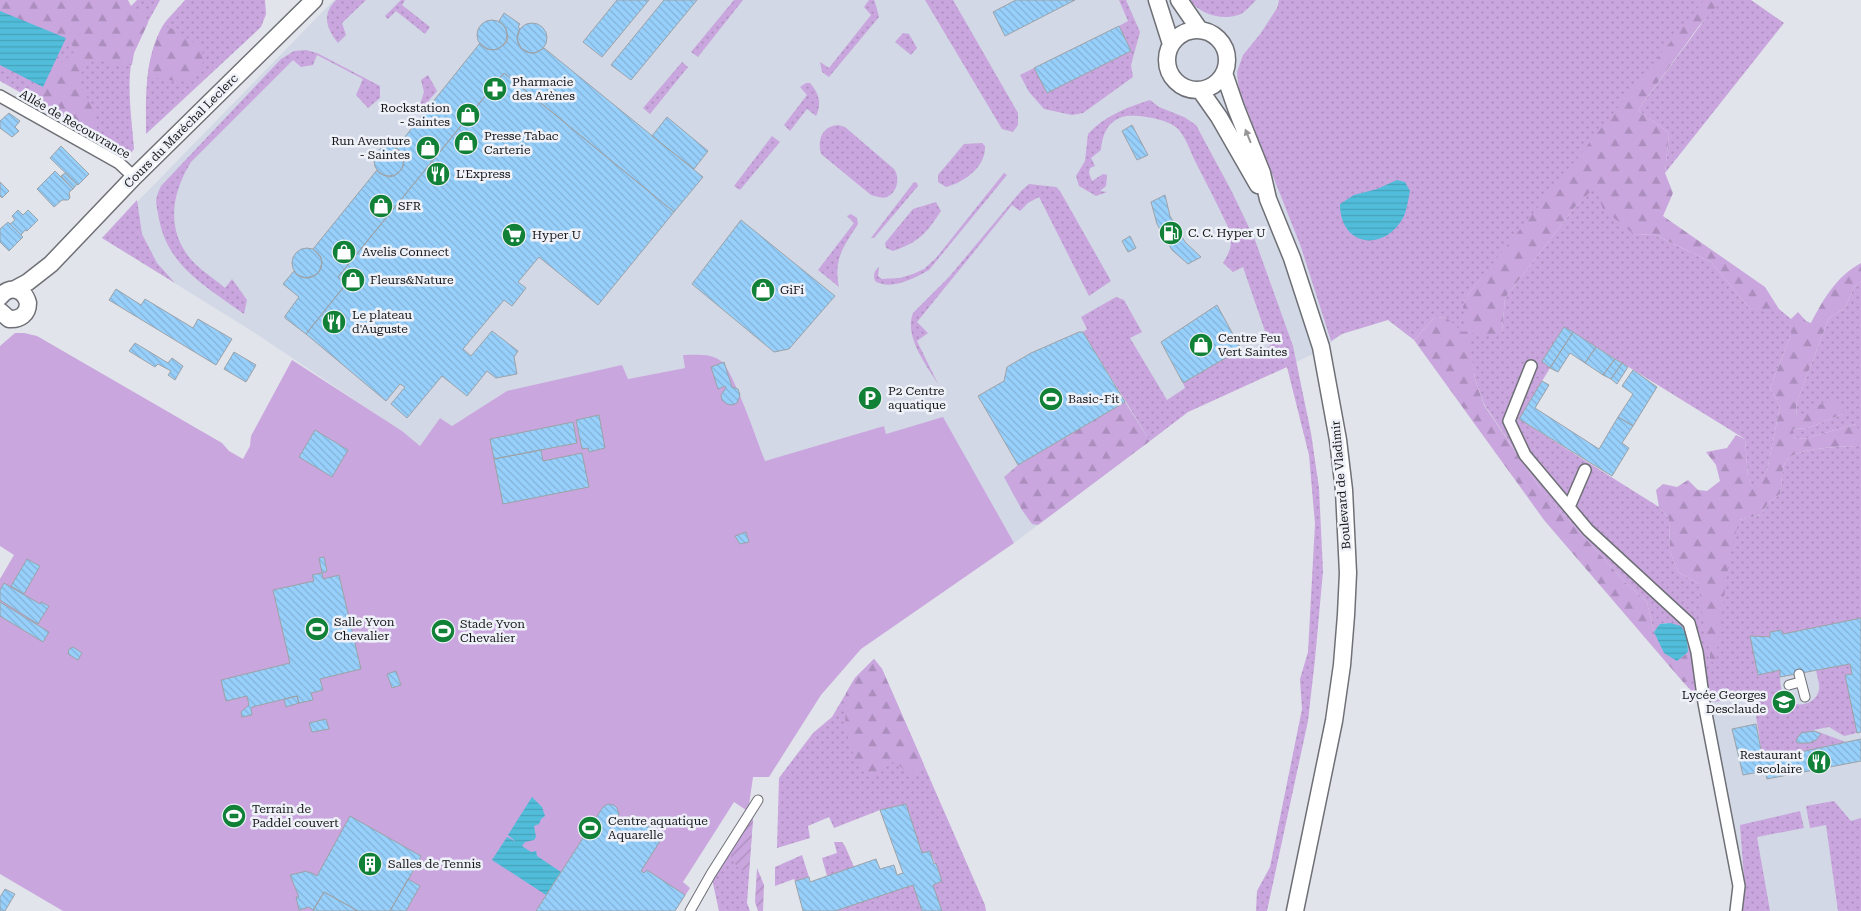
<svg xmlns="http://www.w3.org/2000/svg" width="1861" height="911" font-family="'Roboto Serif',serif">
<defs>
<pattern id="grass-dots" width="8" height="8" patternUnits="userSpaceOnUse" patternTransform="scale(1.25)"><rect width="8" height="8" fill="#c9a6de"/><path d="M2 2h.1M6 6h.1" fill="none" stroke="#ac8ebe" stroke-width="1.8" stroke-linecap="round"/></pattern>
<pattern id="forest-firs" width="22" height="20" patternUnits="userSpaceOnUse" patternTransform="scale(1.25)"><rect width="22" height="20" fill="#c9a6de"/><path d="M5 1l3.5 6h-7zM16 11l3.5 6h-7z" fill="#ac8ebe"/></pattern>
<pattern id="garden-furrows" width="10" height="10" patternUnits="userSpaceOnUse" patternTransform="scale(1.25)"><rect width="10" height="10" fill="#c9a6de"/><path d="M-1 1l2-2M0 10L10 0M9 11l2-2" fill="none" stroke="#ac8ebe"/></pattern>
<pattern id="water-rules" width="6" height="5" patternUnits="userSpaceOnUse" patternTransform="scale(1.25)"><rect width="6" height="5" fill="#51bdda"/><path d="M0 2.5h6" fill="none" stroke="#46a2ba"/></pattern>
<pattern id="building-back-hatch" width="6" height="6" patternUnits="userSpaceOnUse" patternTransform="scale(1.25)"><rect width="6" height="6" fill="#98d0fc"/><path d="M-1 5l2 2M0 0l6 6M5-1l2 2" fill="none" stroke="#82b2d7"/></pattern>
</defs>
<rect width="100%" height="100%" fill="#e1e4ea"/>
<path fill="#d2d8e5" d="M334,0h945l-28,91 91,243 -22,17 -132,61 -174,131 -71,-125 -57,16 -2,-8 -119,35 -80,-93 -58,11 -5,-14 -156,52 -14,9 -12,-8 -20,28 -19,-15 -146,-98 -153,-95z
M1861,494v417h-125l3,-25 -35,-183 8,-1z"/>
<path fill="url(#grass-dots)" d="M0,0h53l71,20 7,-14 6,-6h23c-9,17 -20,34 -26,52 -9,28 -2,68 0,97l-4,5 -130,-73z
M185,0h80l1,14 -5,13 -115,107c0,-36 -2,-74 16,-107 6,-10 16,-18 23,-27z
M336,0h30l-24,23 4,12 -8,8c-11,-14 -17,-28 -2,-43z
M401,0h4l-3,5 28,22 -5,7 -29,-23 -8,8 -3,-3z
M734,0h9l-45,57 -7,-5z
M869,0h5l1,2 4,15 -50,60 -7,-5 -2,-10 9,6 42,-53 -7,-8z
M925,0h28l65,113v12l-5,7 -11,-3z
M1119,0h7l14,32 -9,33 2,12 -50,36 -11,2 -28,-6 -15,-17 -9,-17 14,-7 13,25 84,-42 -12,-25 9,-5z
M1190,0h66c-4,4 -10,11 -15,14 -17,7 -41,1 -51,-14z
M1279,0h435l-236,282 -9,11 -6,13 39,27 3,-35 70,-91 20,-21 40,49 18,-1 58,28 39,47h29l12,10v16l-21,53 10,18 -13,65 -14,18 -5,-12 -3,-38 -181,-112 -22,34 8,7 -31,51 140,88 10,12 1,32 8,21 21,12 40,-64 22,-5 7,-12 12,-9c2,-9 1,-23 5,-31 7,-16 55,-16 71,-17v-22l-52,15 -11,-2v-8l15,-1 35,-14 -46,3 -1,-13 33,-86 16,-10 9,-21 7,-6v337l-78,16 -13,-2v5l-19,-1 7,39 22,-5c0,8 0,17 3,24 7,16 32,13 36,-4 1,-6 -2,-13 -3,-20l34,-6 2,10 -6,1 11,58 -13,3 -15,-9 -16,3 33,12 -83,18 -10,-63 -50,6 -20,-21h6l8,-29 -9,-1 -1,-16 -17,-13 -9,1 -7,8 -7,-30 -22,-20 -83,-91 -58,-87 -9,-25 -8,-48 -5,2 -16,-16 -12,1 -20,22 -26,-20 -46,14 -11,7 -30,-94 -62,-157 -2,-18 6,-17 18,-22 16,-25z
M1719,0h32l33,23 -119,150 4,-40 -31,-23z
M903,33l6,1 8,14 -6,7 -16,-13z
M306,50l11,3 63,33v12l-12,10 -12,-13 7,-16 -46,-24 -4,10 -12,2 -8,-7 -102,102c-19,31 -25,65 -2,95 9,12 25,21 36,31l7,-9 15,21 -3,14c-37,-27 -76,-47 -85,-95 -3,-17 -5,-18 2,-33l120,-127 13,-8z
M682,62l6,5 -38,47 -7,-6z
M428,75l9,16 -14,16 -3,-2 4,-13 -3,-12z
M806,83h4c9,10 12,21 6,33l-9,-7 -17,22 -6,-6 23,-30 -7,-8z
M1150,100l9,7 25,10 12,8 36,67 23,48 38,106 18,87 8,55 4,83 -8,88 -7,62 -41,190h-11l1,-20 13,-24 32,-158 -2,-30 8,-27 7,-128 -6,-69 -22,-88 -99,45 -38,29 -67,-109 4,-3 -6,-12 35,-20 8,3 18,32 -12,6 37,62 18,-12 -2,-5 58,-34 5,9 24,-12 -27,-79 -10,5 -10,-9c8,-13 10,-20 6,-34 -11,-23 -23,-47 -35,-70 -4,-9 -9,-23 -16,-30 -9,-10 -44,-16 -56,-12 -15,5 -20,19 -21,33l-10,8 4,8 -5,2 -1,5 3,8 11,-7 4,1 -1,11 -6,5 7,1 -11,4 -17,-10 -3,-10 9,-15 3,-27c16,-18 40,-27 62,-34z
M838,125l7,2 49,42c6,8 4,23 -7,28 -5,2 -12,-1 -16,-2l-50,-41c-4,-14 1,-28 17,-29z
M772,136l8,6 -40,48 -6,-4z
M982,143l3,3c1,21 -21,36 -39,41l-8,-5v-7l26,-31z
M1004,173l3,2 -78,95c-14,8 -38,21 -54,11 -2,-6 -1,-10 4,-14l-1,9 4,3 18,-1 13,-4 11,-5 12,-11z
M914,182l3,1 1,3 -44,52h-3z
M1029,184l27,3 4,4 51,90 -22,15 -50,-99 -11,6 -8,8 -8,-6 -95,117 11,11 -11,8 21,43c-12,-20 -34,-47 -25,-71l36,-36 72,-86z
M137,200l5,34 15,29 18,20 -73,-45z
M936,202l5,9c-16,24 -21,30 -48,40l-7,-3 -1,-5 28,-34z
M851,214l6,4 1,6c-14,22 -25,35 -19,63l-21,-17 36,-47 -7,-7z
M874,659l8,10 103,236 1,6h-151l78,-26h20l9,-4 -12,-30 -8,2 -17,-49 -25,6 -46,18 -5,-11 -21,9 2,12 -33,10 2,-70 34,-45 19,-16 23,-39z
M1834,801l17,20 10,-3v93h-23l-12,-86 -16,3 -4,-22z
M1800,811l4,17 -47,9 13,74h-29l4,-21 -5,-65z
M753,818l-6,85 3,8h-31l-7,-32z
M834,842h8l3,4 9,21 -27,9 -5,-18 15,-5z
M802,855l7,22 -14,4 -1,-2 -19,7v-19z"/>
<path fill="url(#forest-firs)" d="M0,0h128l3,6 13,6 4,11 -14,30 -2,12h-19l-12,-4 -18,2 -3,18 18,41 -3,12 -62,-34 4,-18 8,-12 19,-9 11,-10 -3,-6 -59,-28 -13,2z
M1704,0h18l-23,26 -61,84 31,23 -4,40 8,20 -10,23 102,71 14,22h-29l-39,-47 -58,-28 -18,1 -32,-26 -8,-22 -20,20 -70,91 -3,35 -19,3 -15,-4 7,47 9,26 58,86 83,91 22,20 7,30 23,29 11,-9h9l2,22 -10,8h-6l-139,-162 -130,-180 20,-22 12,-1 16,15 5,-1 -4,-25 6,-13z
M163,26l10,3 29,19 1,14 -5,14 -17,6 -29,-5 -4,-6 7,-27z
M1861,263v18l-7,6 -9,21 -16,10 -33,86 1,13 37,-20 11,9 -2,8 -35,14 -15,1v8l11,2 52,-15 5,14 -5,8c-16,1 -64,1 -71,17 -4,8 -3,22 -5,31l-12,9 -7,12 -22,5 -10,40 -14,105 -5,-6v-14l-5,-8 -6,-53 -21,-12 -8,-21 -1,-32 -10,-12 -3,-17 7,-6 14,3 11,-7 10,10 9,1 13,-10 -4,-16 -10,-13 21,-4 9,-13 9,4 3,38 5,11 14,-17 13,-65 -10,-18 21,-53v-16l7,-7 8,9 5,2c13,-25 25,-46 50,-60z
M1125,402l25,39 -112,84 -6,-1 -10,-14 -18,-33 14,-12z
M874,659l8,10 42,96 -9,9 -9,-2 -11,-11 -22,14 -16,-9 -12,-39 1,-34 9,-15z"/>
<path fill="url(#garden-furrows)" d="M753,818l-4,53 -9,-1 -8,-10 -2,-8z
M757,868l7,17 -1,26h-5l-3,-9z"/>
<path fill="#c9a6de" d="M15,333h9l13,3 185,107 7,8 14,8 7,-13 1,-10 41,-76 110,71 18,15 20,-28 12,8 55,-35 115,-26 6,14 57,-11 -2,-13c11,0 28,-2 38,6 12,9 37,82 44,100l119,-35 2,8 57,-17 71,126 -153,106 -40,46 -52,82h-16l-4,28 -3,5 -12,-8 -51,80 7,6 -15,23h-612l-63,-37v-295l14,-24 -14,-9v-200z"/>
<path fill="url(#water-rules)" d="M0,11l66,27 -23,49 -43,-22z
M1397,180l8,2 5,9c-2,9 -3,19 -7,27 -20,35 -63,28 -63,-14l14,-9 23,-6z
M1670,623l11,3 6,10 1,16 -11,9 -13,-8 -10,-21 6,-8z
M532,797l10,10 3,9 -4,3 -2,5 -5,2 2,11 -2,3 -9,2 -3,4 9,6 5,-1 1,5 24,16 -15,23 -54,-35 15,-23 9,5 -8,-7z"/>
<path fill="url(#building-back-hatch)" stroke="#9da2a7" d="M617,0h32l-47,57 -19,-15z
M664,0h33l-66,80 -20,-15z
M1016,0h59l-70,36 -12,-24z
M504,13l16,11 -2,3 2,2 -3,10 4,9 9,5h5l9,-5 159,129 -29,35 -170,-139 -166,204 8,7 -40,50 -21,-16v-2l14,-19 -16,-13 11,-13 3,4 9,3 9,-3 4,-3 3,-9 -1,-5 -8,-9 64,-79 2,3 9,4 6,-1 7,-6 2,-4 1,-10 -8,-8 84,-105 8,6 5,1 5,-1 8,-6 2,-5 -2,-10 -7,-7z
M477 35a15 15 0 1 1 30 0a15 15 0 1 1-30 0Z
M517 38a15 15 0 1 1 30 0a15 15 0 1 1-30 0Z
M1119,26l12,25 -84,42 -13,-25z
M504,73l170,139 -76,93 -59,-48 -21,25 8,6 -14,18 -8,-6 -41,49 8,7 21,-25 26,20 -4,6 3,17 -21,4 -9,-7 -20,25 -25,-20 -35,42 -16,-14 14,-17 -5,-3 -14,17 -80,-67 40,-50 -8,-7z
M9,113l11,8 -5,6 4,4 -7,6 -12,-9v-7z
M667,117l41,34 -14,18 -42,-33z
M1132,125l16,30 -11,5 -15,-29z
M374 161a15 15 0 1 1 30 0a15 15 0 1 1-30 0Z
M61,146l28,28 -11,11 -28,-27z
M55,171l18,18 -4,3 1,6 -2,2h-6l-8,7 -17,-18z
M65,173l12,11 -4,5 -12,-13z
M0,182l9,9 -7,7 -2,-2z
M1165,195l5,21 15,26 16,15 -13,7 -16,-14 -15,-26 -6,-22z
M18,210l5,5 5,-5 10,10 -11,11 -2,-1 -4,5 -11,-11 5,-4 -3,-4z
M741,220l94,76 -46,53 -15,3 -82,-68z
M8,222l15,15 -14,14 -9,-9v-13z
M1130,236l6,12 -8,4 -6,-11z
M292 263a15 15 0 1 1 30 0a15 15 0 1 1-30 0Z
M116,289l25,16 4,-6 48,29 5,-9 34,20 -16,26 -107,-65z
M1217,305l24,44 -58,34 -22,-41z
M1564,327l9,5 -23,36 -8,-7z
M1079,332h4l42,70 -107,63 -40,-69 26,-15 3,-14 24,-14z
M1573,332l23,15 -11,16 -15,-10 -12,19 -8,-4z
M135,343l33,20 4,-5 11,8 -8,14 -7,-5 3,-4 -13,-7 -3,3 -26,-16z
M1596,347l19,12 -12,16 -18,-12z
M234,352l22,13 -10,17 -22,-13z
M1615,359l7,4 -11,16 -8,-4z
M724,362l8,25 6,2 2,6 -3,8 -5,2 -5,-1 -5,-4 -1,-5 5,-7 -1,-2 -7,3 -7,-22z
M1622,363l6,4 -11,17 -6,-5z
M1633,370l24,17 -24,39 -15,-9 15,-23 -11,-8z
M1542,381l7,4 -14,23 64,41 19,-32 15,9 -11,17 7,5 -17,28 -93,-57z
M599,415l6,33 -16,4 -1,-4 -6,1 -6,-29z
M573,422l4,21 -83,16 -4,-20z
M315,430l33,20 -16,27 -33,-20z
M541,450l2,11 39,-8 7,34 -86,17 -9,-45z
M746,532l3,10 -9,2 -5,-8z
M324,557l3,14 -5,2 -3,-15z
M27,559l13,7 -16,28 -13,-8z
M322,573l1,6 16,-4 22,94 -41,10 3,11 -12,3 2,7 -14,3 -2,-7 -45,11 -1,2 1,6 -10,2 -1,-5 8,-7 -2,-9 -21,5 -5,-21 69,-17 -17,-73 41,-9 -2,-6z
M4,583l36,21 1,-2 8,4 -11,18 -38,-24v-10z
M0,602l49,30 -6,10 -43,-26z
M1861,618v114l-4,1 -12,-58 7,-1 -2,-10 -70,13v-7l-22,5 -8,-39 20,1v-5l11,-2 2,4z
M73,647l9,6 -4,7 -10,-6 1,-5z
M396,671l5,14 -9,3 -5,-14z
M297,696l2,7 -13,4 -2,-8z
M326,719l3,10 -17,3 -3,-9z
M1756,724l7,36 98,-21v22l-94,18 -2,-8 -22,4 -11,-46z
M1814,731l7,3 -5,6 -7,3h-12l-1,-3 5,-7z
M608,804l6,1 3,3 2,6 -2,4 11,6 11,-4 22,14 1,4 -21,33 3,2 3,-3 38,25 -10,16h-139l67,-104z
M906,804l16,49 8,-2 4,13 2,-1 6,18 -9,4 9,26h-20l-9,-26 -78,26h-32l-8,-30 14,-4 1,5 66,-23 4,10 14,-4 3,10 6,-2 -23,-63z
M350,816l71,40 -5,10 -26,45h-32l-34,-19 -11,18 -4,-3 -10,3 -3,-13h3l-9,-22 17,-4 1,2 2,-1 7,4z
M408,879l12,7 -14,25h-16z
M5,889l10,5 -10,17h-5v-14z
M324,892l34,19h-45z"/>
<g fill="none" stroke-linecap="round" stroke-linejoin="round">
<g stroke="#6e7076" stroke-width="11">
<path id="pedestrian" d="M1799,674l6,23
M1789,685l11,-3
M690,911l21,-37 47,-74"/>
</g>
<g stroke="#6e7076" stroke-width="14">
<path id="minor" d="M0,96l119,67 15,14
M1531,366l-22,55 16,34 63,75 101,93 8,29 7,51 35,183 -3,25
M1569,507l16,-37"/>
</g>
<g stroke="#6e7076" stroke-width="19">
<path id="secondary" d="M1157,0l14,44
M1179,0l20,29
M1167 60a30 30 0 1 1 60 0a30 30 0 1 1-60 0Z
M1224,73l12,35 26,65 6,26 24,59 29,89 17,93 6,50 4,83 -2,42 -4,50 -8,56 -39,190
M1200,90l19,27 39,68
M15,289l13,-7 23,-18 83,-87 180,-177
M0,297c9,-12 24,-9 28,6 0,11 -8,17 -19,16l-9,-8"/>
</g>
<use href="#pedestrian" stroke="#fff" stroke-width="9"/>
<use href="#minor" stroke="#fff" stroke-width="11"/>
<use href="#secondary" stroke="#fff" stroke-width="16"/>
</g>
<defs><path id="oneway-solid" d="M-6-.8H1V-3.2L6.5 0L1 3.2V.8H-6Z" transform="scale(1.25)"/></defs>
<use fill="#969697" href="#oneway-solid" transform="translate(1248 136) rotate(-112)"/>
<defs>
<g id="pharmacy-disc" transform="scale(1.25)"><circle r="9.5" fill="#118138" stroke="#eef1f8"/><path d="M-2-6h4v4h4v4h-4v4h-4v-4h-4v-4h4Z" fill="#fff"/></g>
<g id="shop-disc" transform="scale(1.25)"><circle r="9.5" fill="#118138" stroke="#eef1f8"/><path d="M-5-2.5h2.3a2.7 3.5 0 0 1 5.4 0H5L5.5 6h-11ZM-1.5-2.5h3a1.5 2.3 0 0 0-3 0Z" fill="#fff"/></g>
<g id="restaurant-disc" transform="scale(1.25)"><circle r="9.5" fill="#118138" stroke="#eef1f8"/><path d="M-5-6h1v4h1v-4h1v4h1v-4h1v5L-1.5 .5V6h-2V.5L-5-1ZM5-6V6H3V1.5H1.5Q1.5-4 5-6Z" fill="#fff"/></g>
<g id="fuel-disc" transform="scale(1.25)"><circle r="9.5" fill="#118138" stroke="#eef1f8"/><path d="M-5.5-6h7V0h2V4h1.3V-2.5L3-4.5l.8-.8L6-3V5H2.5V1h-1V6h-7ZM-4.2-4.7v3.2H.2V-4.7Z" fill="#fff"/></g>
<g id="supermarket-disc" transform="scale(1.25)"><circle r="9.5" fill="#118138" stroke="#eef1f8"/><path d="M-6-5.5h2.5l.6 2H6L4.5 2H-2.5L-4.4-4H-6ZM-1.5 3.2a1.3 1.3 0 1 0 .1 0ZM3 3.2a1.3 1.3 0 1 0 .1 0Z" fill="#fff"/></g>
<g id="parking-disc" transform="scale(1.25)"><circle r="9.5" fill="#118138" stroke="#eef1f8"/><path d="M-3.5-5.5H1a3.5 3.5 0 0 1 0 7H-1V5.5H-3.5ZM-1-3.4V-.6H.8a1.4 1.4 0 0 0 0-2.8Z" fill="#fff"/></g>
<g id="stadium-disc" transform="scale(1.25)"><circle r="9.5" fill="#118138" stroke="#eef1f8"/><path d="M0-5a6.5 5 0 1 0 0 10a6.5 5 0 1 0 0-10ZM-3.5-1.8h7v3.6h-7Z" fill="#fff"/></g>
<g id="school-disc" transform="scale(1.25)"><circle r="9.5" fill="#118138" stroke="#eef1f8"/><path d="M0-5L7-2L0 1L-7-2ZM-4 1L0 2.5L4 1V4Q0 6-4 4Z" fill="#fff"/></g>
<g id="building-disc" transform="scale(1.25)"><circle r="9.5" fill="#118138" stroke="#eef1f8"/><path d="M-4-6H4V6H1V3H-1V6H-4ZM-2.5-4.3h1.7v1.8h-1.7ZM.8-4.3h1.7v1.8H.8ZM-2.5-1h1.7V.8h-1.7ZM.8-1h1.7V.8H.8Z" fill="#fff"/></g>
</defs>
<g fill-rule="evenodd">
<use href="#pharmacy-disc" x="495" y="89"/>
<use href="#shop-disc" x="468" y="115"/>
<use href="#shop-disc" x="466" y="143"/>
<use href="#shop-disc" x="428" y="148"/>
<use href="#restaurant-disc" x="438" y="174"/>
<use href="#shop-disc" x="381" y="206"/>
<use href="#fuel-disc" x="1171" y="233"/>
<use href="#supermarket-disc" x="514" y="235"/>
<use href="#shop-disc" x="344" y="252"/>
<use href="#shop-disc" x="353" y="280"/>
<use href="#shop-disc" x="763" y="290"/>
<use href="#restaurant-disc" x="334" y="322"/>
<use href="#shop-disc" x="1201" y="345"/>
<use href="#parking-disc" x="870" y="398"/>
<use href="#stadium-disc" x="1051" y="399"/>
<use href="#stadium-disc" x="317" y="629"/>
<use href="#stadium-disc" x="443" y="631"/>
<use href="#school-disc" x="1784" y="702"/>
<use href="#restaurant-disc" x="1819" y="762"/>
<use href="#stadium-disc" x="234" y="816"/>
<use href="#stadium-disc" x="590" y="828"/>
<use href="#building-disc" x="370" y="864"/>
</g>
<g text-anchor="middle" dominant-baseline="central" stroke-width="5" stroke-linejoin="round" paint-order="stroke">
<g font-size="12" fill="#151618" stroke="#eef1f8" text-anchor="start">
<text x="512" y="82">Pharmacie<tspan x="512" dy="14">des Arènes</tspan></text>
<text x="450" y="108" text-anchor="end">Rockstation<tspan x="450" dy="14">- Saintes</tspan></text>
<text x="484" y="136">Presse Tabac<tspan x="484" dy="14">Carterie</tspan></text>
<text x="410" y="141" text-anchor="end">Run Aventure<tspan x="410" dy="14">- Saintes</tspan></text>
<text x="456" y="174">L'Express</text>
<text x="398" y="206">SFR</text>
<text x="1188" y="233">C. C. Hyper U</text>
<text x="532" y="235">Hyper U</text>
<text x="362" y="252">Avelis Connect</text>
<text x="370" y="280">Fleurs&amp;Nature</text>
<text x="780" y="290">GiFi</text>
<text x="352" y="315">Le plateau<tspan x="352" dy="14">d'Auguste</tspan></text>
<text x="1218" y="338">Centre Feu<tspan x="1218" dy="14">Vert Saintes</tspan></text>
<text x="888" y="391">P2 Centre<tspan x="888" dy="14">aquatique</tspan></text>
<text x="1068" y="399">Basic-Fit</text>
<text x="334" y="622">Salle Yvon<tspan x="334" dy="14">Chevalier</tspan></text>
<text x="460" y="624">Stade Yvon<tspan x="460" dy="14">Chevalier</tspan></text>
<text x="1766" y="695" text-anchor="end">Lycée Georges<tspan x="1766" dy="14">Desclaude</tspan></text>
<text x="1802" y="755" text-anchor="end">Restaurant<tspan x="1802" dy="14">scolaire</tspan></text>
<text x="252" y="809">Terrain de<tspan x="252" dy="14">Paddel couvert</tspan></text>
<text x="608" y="821">Centre aquatique<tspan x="608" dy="14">Aquarelle</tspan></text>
<text x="388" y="864">Salles de Tennis</text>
</g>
<g font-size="12" fill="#151618" stroke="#eef1f8">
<text transform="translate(75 124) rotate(30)">Allée de Recouvrance</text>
<text transform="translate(181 131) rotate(-45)">Cours du Maréchal Leclerc</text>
<text transform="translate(1341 485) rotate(-95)">Boulevard de Vladimir</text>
</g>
</g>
</svg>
